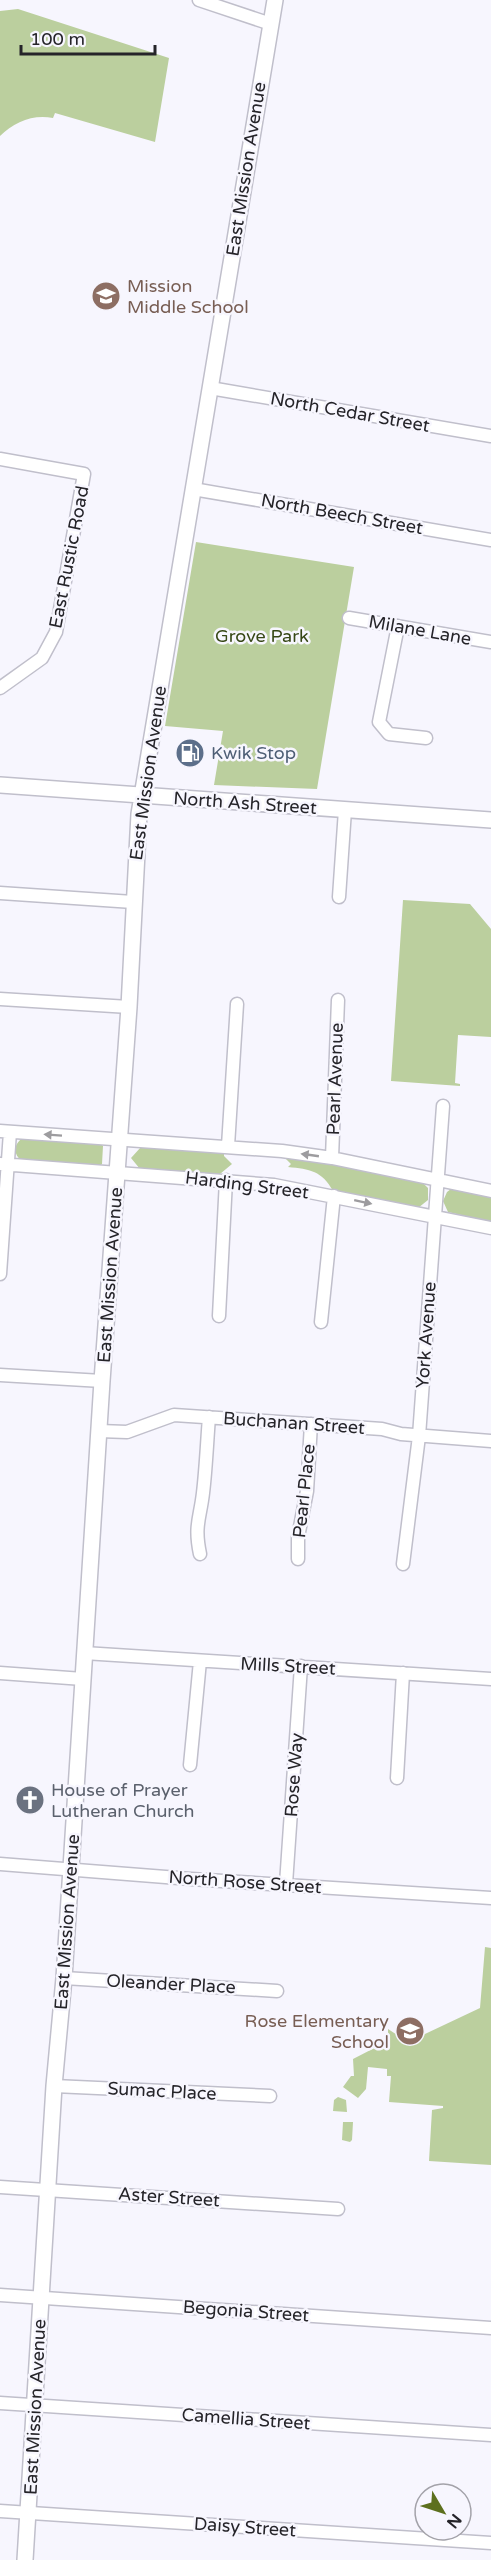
<svg xmlns="http://www.w3.org/2000/svg" width="491" height="2560" font-family="'Varela Round',sans-serif">
<rect width="100%" height="100%" fill="#f7f6fe"/>
<path fill="#bbcf9e" d="M18,9l151,49 -14,84 -100,-29 -2,5c-20,-4 -39,4 -53,18v-125z
M196,542l158,25 -37,222 -103,-4 9,-54 -58,-5z
M403,900l67,4 21,25v108l-33,-2 -3,48 5,1v2l-69,-5z
M23,1138l77,5 3,3 -1,18 -4,3 -76,-6c-9,-6 -9,-17 1,-23z
M141,1147l83,5v4l8,8 -12,10 -80,-5 -9,-11z
M282,1155l140,27 6,6v12l-10,8 -85,-17c-11,-20 -23,-22 -45,-24l3,-3z
M451,1189l40,6v27l-43,-10 -5,-11 4,-9z
M485,1947l6,1v217l-62,-4 3,-51 11,-2v-2l-54,-4 2,-26h-4v-7l-19,-2 -2,22 -8,9 -15,-11 8,-11h3l-1,-17 35,-18v-12l20,13 72,-34z
M338,2097l8,3 1,12 -14,-1 1,-11z
M343,2122h10l-1,18 -2,2 -8,-2z"/>
<g fill="none" stroke-linecap="round" stroke-linejoin="round">
<g stroke="#c0bfcb" stroke-width="15">
<path id="minor" d="M199,0l72,24
M210,388l281,48
M0,459l84,15 -28,158 -14,26 -42,30
M193,489l298,51
M349,618l142,24
M398,626l-19,96 10,12 37,4
M0,893l133,9
M339,897l6,-87
M0,999l129,8
M0,1131l282,20 50,7 159,33
M228,1146l9,-142
M332,1158l6,-158
M0,1164l274,21 217,43
M0,1274l10,-142
M219,1316l7,-136
M321,1322l13,-126
M0,1375l102,6
M99,1431l28,1 47,-17 208,14 19,5 90,7
M200,1554c-6,-29 0,-35 3,-61 3,-25 4,-51 6,-76
M298,1559v-22l9,-46 4,-67
M403,1564l16,-128 24,-330
M84,1653l407,26
M0,1673l83,6
M190,1765l10,-104
M397,1778l6,-105
M0,1864l191,15 300,19
M286,1884l15,-218
M64,1978l213,13
M54,2086l216,10
M0,2187l338,22
M0,2295l491,33
M0,2403l491,32
M0,2511l491,32"/>
</g>
<g stroke="#c0bfcb" stroke-width="18">
<path id="major" d="M0,785l491,35
M25,2560l29,-474 10,-108 38,-597 27,-374 10,-193 136,-814"/>
</g>
<use href="#minor" stroke="#fff" stroke-width="12"/>
<use href="#major" stroke="#fff" stroke-width="15"/>
</g>
<defs><path id="oneway-solid" d="M-6-.8H1V-3.2L6.5 0L1 3.2V.8H-6Z" transform="scale(1.5)"/></defs>
<g fill="#9d9c9f">
<use href="#oneway-solid" transform="translate(53 1135) rotate(-176)"/>
<use href="#oneway-solid" transform="translate(310 1155) rotate(-172)"/>
<use href="#oneway-solid" transform="translate(363 1202) rotate(12)"/>
</g>
<defs>
<g id="school-disc" transform="scale(1.5)"><circle r="9.5" fill="#8d6e63" stroke="#f7f6fe"/><path d="M0-5L7-2L0 1L-7-2ZM-4 1L0 2.5L4 1V4Q0 6-4 4Z" fill="#fff"/></g>
<g id="fuel-disc" transform="scale(1.5)"><circle r="9.5" fill="#5c6f8a" stroke="#f7f6fe"/><path d="M-5.5-6h7V0h2V4h1.3V-2.5L3-4.5l.8-.8L6-3V5H2.5V1h-1V6h-7ZM-4.2-4.7v3.2H.2V-4.7Z" fill="#fff"/></g>
<g id="church-disc" transform="scale(1.5)"><circle r="9.5" fill="#6b7280" stroke="#f7f6fe"/><path d="M-1.2-6h2.4v3.5h3.3v2.4h-3.3V6h-2.4V-.1h-3.3v-2.4h3.3Z" fill="#fff"/></g>
</defs>
<g fill-rule="evenodd">
<use href="#school-disc" x="106" y="296"/>
<use href="#fuel-disc" x="190" y="753"/>
<use href="#church-disc" x="30" y="1800"/>
<use href="#school-disc" x="410" y="2031"/>
</g>
<g text-anchor="middle" dominant-baseline="central" stroke-width="5" stroke-linejoin="round" paint-order="stroke">
<g font-size="18" fill="#252429" stroke="#f7f6fe">
<text transform="translate(246 169) rotate(-81)">East Mission Avenue</text>
<text transform="translate(350 412) rotate(10)">North Cedar Street</text>
<text transform="translate(342 514) rotate(10)">North Beech Street</text>
<text transform="translate(69 557) rotate(-79)">East Rustic Road</text>
<text transform="translate(420 630) rotate(10)">Milane Lane</text>
<text transform="translate(148 773) rotate(-82)">East Mission Avenue</text>
<text transform="translate(245 803) rotate(4)">North Ash Street</text>
<text transform="translate(335 1079) rotate(-88)">Pearl Avenue</text>
<text transform="translate(247 1185) rotate(7)">Harding Street</text>
<text transform="translate(110 1275) rotate(-86)">East Mission Avenue</text>
<text transform="translate(426 1335) rotate(-86)">York Avenue</text>
<text transform="translate(294 1423) rotate(4)">Buchanan Street</text>
<text transform="translate(304 1491) rotate(-84)">Pearl Place</text>
<text transform="translate(288 1666) rotate(3)">Mills Street</text>
<text transform="translate(294 1775) rotate(-86)">Rose Way</text>
<text transform="translate(245 1882) rotate(4)">North Rose Street</text>
<text transform="translate(67 1922) rotate(-86)">East Mission Avenue</text>
<text transform="translate(171 1984) rotate(3)">Oleander Place</text>
<text transform="translate(162 2091) rotate(3)">Sumac Place</text>
<text transform="translate(169 2197) rotate(4)">Aster Street</text>
<text transform="translate(246 2311) rotate(4)">Begonia Street</text>
<text transform="translate(35 2407) rotate(-87)">East Mission Avenue</text>
<text transform="translate(246 2419) rotate(4)">Camellia Street</text>
<text transform="translate(245 2527) rotate(4)">Daisy Street</text>
</g>
<g font-size="18" fill="#785e54" stroke="#f7f6fe" text-anchor="start">
<text x="127" y="286">Mission<tspan x="127" dy="21">Middle School</tspan></text>
<text x="389" y="2021" text-anchor="end">Rose Elementary<tspan x="389" dy="21">School</tspan></text>
</g>
<g font-size="18" fill="#364715" stroke="#f7f6fe">
<text x="262" y="636">Grove Park</text>
</g>
<g font-size="18" fill="#4e5e75" stroke="#f7f6fe" text-anchor="start">
<text x="211" y="753">Kwik Stop</text>
</g>
<g font-size="18" fill="#5b616d" stroke="#f7f6fe" text-anchor="start">
<text x="51" y="1790">House of Prayer<tspan x="51" dy="21">Lutheran Church</tspan></text>
</g>
</g>
<g transform="translate(443 2512) rotate(129)"><circle r="28" fill="#f7f6fe" stroke="#a3a2a9" stroke-width="1.5"/>
<path d="M0-4.5L10 22L0 15L-10 22Z" fill="#5d701e"/>
<text y="-9" font-size="16" font-weight="bold" text-anchor="middle" fill="#252429">N</text>
</g>
<path d="M21 45v9h134v-9" fill="none" stroke="#252429" stroke-width="3"/>
<text x="30" y="45" font-size="18" fill="#252429" stroke="#f7f6fe" stroke-width="4.5" paint-order="stroke">100 m</text>
</svg>
